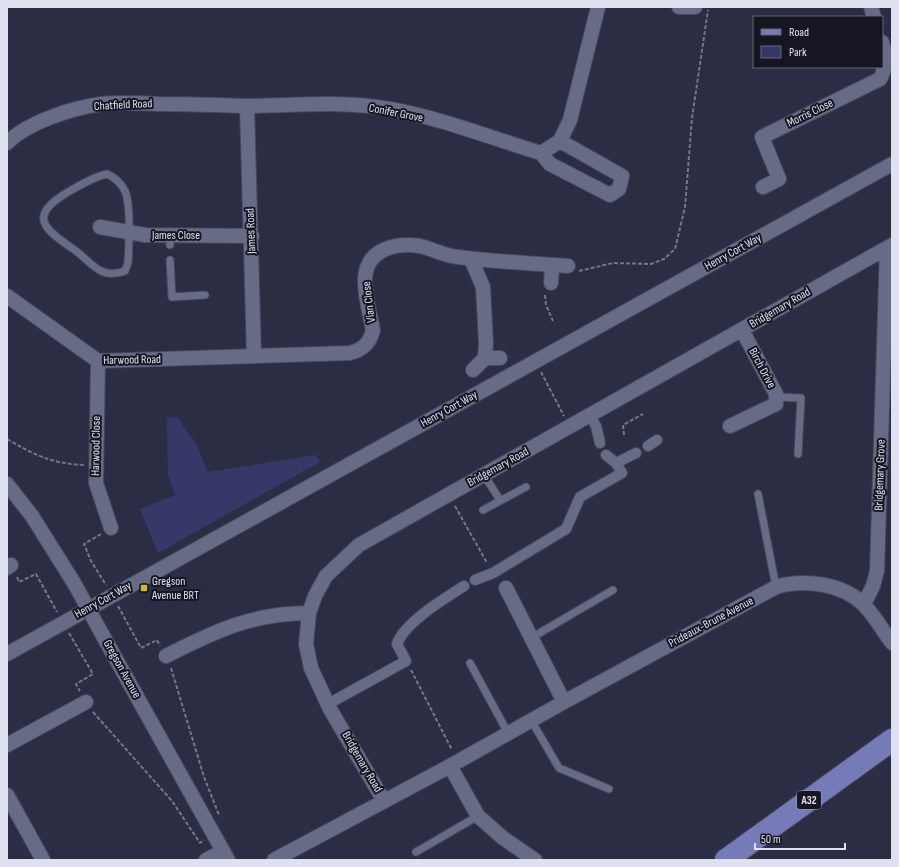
<svg xmlns="http://www.w3.org/2000/svg" width="899" height="867" font-family="'Sofia Sans Condensed',sans-serif">
<rect width="100%" height="100%" fill="#2a2d44"/>
<path fill="#363967" d="M167,417h10l19,27 12,28 107,-17 5,7 -162,91 -18,-44 35,-14 -7,-19z"/>
<g fill="none" stroke-linecap="round" stroke-linejoin="round">
<g stroke="#48495d" stroke-width="9">
<path id="service" d="M107,174c7,3 14,9 18,17 6,14 4,55 3,72l-3,8c-24,9 -32,-7 -49,-20 -30,-21 -51,-34 -8,-59 13,-7 24,-15 39,-18z
M170,235v10
M170,260l2,37 33,-2
M776,397l25,1 -3,56
M484,475l16,25
M758,494l18,93
M483,510l43,-23
M531,638l82,-48
M470,663l38,70
M531,720l28,48 50,21
M416,852l62,-36"/>
</g>
<g stroke="#48495d" stroke-width="12">
<path id="pedestrian" d="M590,416l6,10 4,17
M648,446l9,-6
M616,463l20,-10
M475,580l18,-7 73,-44 14,-32 42,-24 -6,-10 -10,-8
M328,704l78,-43 -9,-17c8,-22 47,-45 67,-58"/>
</g>
<g stroke="#48495d" stroke-width="16">
<path id="minor" d="M679,7h16
M871,7l3,10
M247,106l7,250
M7,143c21,-21 65,-35 94,-39 19,-2 38,-1 57,0 29,0 58,1 88,2 47,0 97,-6 144,3 51,9 101,29 151,44l19,-12 10,-21 28,-113
M541,153l9,11 60,31 9,-6 3,-13 -62,-35
M763,187l16,-8 -17,-42 118,-58c7,-13 6,-23 2,-37
M100,227l45,8 107,1
M471,259l12,28 3,56 -1,15 -12,12
M551,283l1,-18
M7,296l91,65 252,-8c13,-3 20,-10 23,-23 -3,-16 -9,-35 -8,-52 2,-29 31,-36 55,-32 13,3 25,10 38,11 37,5 74,6 110,9
M485,358h15
M98,361l-2,122 15,45
M730,426l46,-22v-10l-34,-64
M7,484l25,32 42,67
M7,568l4,-3
M506,588l58,114
M864,604l9,-18 4,-15 10,-323
M102,634l126,226
M7,654l885,-490
M166,656c49,-25 87,-43 143,-43
M7,745l79,-43
M450,766l28,50 25,22 32,22
M7,795l36,65
M384,801l-54,-92 -19,-41 -5,-24 3,-31 6,-17 11,-20 33,-31 533,-300
M206,860l17,-9
M274,860l176,-94 114,-64 212,-115c28,-8 67,-4 88,18 11,11 19,26 28,38"/>
</g>
<g stroke="#48495d" stroke-width="24">
<path id="primary" d="M726,860l166,-120"/>
</g>
<path stroke="#74778a" stroke-width="2" stroke-dasharray="4 2" stroke-linecap="butt" d="M579,271l34,-8 38,1 13,-5 11,-10 10,-42 7,-89 16,-108
M545,295l1,10 7,16
M541,372l23,44
M624,435l-1,-10 20,-11
M7,439c27,16 46,25 77,26
M455,506l32,57
M101,534l-17,10 7,17 15,24
M17,577l2,5 17,-8 21,38
M118,606l23,42 16,-8 3,6
M69,633l24,41 -17,10 4,7
M171,668l33,109 15,38
M411,670l41,80
M93,712l79,89 28,42 4,-3"/>
<use href="#service" stroke="#686b86" stroke-width="7"/>
<use href="#pedestrian" stroke="#686b86" stroke-width="10"/>
<use href="#minor" stroke="#686b86" stroke-width="14"/>
<use href="#primary" stroke="#767bb7" stroke-width="22"/>
<g stroke="#48495d" stroke-width="16" stroke-linecap="butt">
<path id="minor-bridge" d="M74,583l28,51"/>
</g>
<use href="#minor-bridge" stroke="#686b86" stroke-width="14"/>
</g>
<rect fill="#ceb837" stroke="#151621" stroke-width="1.5" x="140" y="584" width="8" height="8" rx="2"/>
<g text-anchor="middle" dominant-baseline="central" stroke-width="4" stroke-linejoin="round" paint-order="stroke">
<rect fill="#151621" stroke="#a2a4b2" stroke-width="1" x="797" y="791" width="24" height="18" rx="3"/>
<g font-size="11" font-weight="bold" fill="#dee1f0">
<text x="809" y="800">A32</text>
</g>
<g font-size="12" fill="#dee1f0" stroke="#151621">
<text transform="translate(123 105) rotate(-3)">Chatfield Road</text>
<text transform="translate(396 113) rotate(11)">Conifer Grove</text>
<text transform="translate(810 113) rotate(-26)">Morris Close</text>
<text transform="translate(251 231) rotate(-92)">James Road</text>
<text x="176" y="235">James Close</text>
<text transform="translate(733 252) rotate(-29)">Henry Cort Way</text>
<text transform="translate(369 302) rotate(-97)">Vian Close</text>
<text transform="translate(780 308) rotate(-30)">Bridgemary Road</text>
<text transform="translate(132 360) rotate(-1)">Harwood Road</text>
<text transform="translate(762 368) rotate(62)">Birch Drive</text>
<text transform="translate(449 409) rotate(-29)">Henry Cort Way</text>
<text transform="translate(96 446) rotate(-89)">Harwood Close</text>
<text transform="translate(498 467) rotate(-29)">Bridgemary Road</text>
<text transform="translate(880 475) rotate(-88)">Bridgemary Grove</text>
<text transform="translate(103 600) rotate(-29)">Henry Cort Way</text>
<text transform="translate(711 622) rotate(-28)">Prideaux-Brune Avenue</text>
<text transform="translate(122 669) rotate(61)">Gregson Avenue</text>
<text transform="translate(362 762) rotate(60)">Bridgemary Road</text>
</g>
<g font-size="12" fill="#dee1f0" stroke="#151621" text-anchor="start">
<text x="152" y="581">Gregson<tspan x="152" dy="14">Avenue BRT</tspan></text>
</g>
</g>
<rect width="899" height="867" fill="none" stroke="#dee1f0" stroke-width="16"/>
<rect x="753" y="16" width="130" height="52" fill="#151621" stroke="#656774"/>
<rect x="761" y="29" width="20" height="6" fill="#767bb7" stroke="#656774"/>
<text x="789" y="36" font-size="12" fill="#dee1f0">Road</text>
<rect x="761" y="46" width="20" height="12" fill="#363967" stroke="#656774"/>
<text x="789" y="56" font-size="12" fill="#dee1f0">Park</text>
<path d="M755 843v6h90v-6" fill="none" stroke="#dee1f0" stroke-width="2"/>
<text x="761" y="843" font-size="12" fill="#dee1f0" stroke="#151621" stroke-width="3" paint-order="stroke">50 m</text>
</svg>
